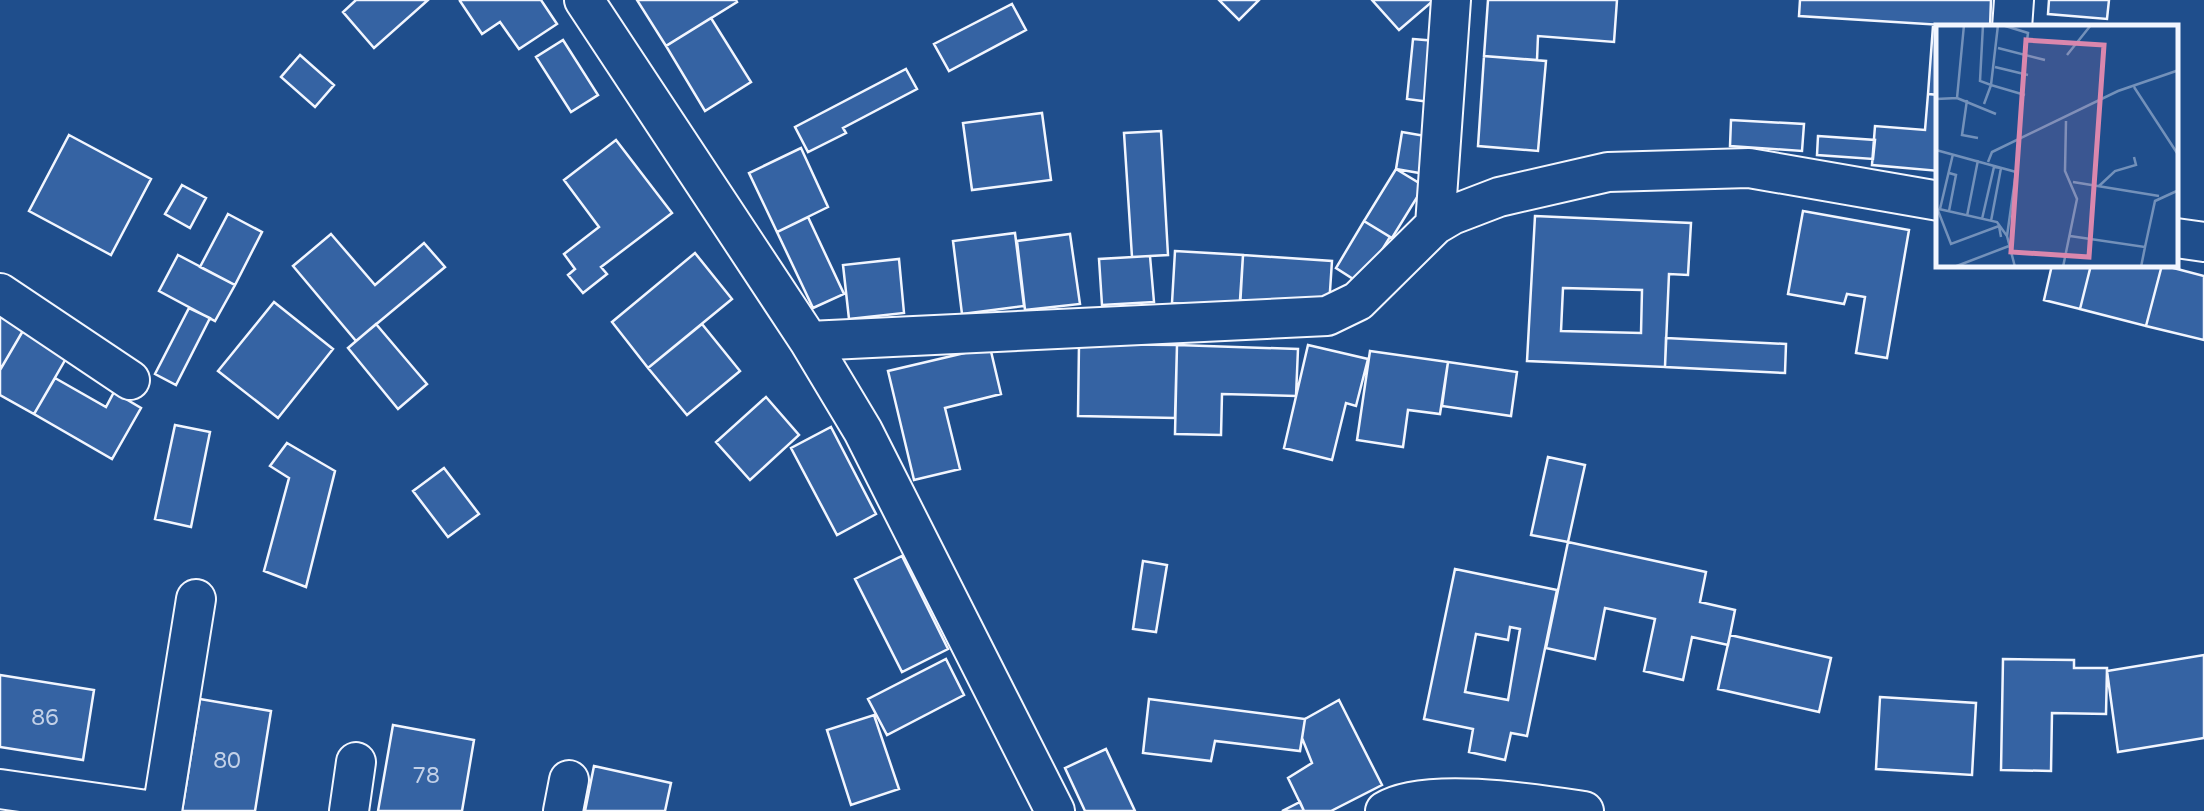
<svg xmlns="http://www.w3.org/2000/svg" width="2204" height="811" font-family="'Varela Round',sans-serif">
<rect width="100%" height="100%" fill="#1f4e8c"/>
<path fill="#3563a3" stroke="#f2f6ff" stroke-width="2.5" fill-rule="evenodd" d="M356,0h72l-54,48 -31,-36z
M462,0h79l16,24 -38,25 -19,-27 -18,12 -22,-33z
M637,0h99l1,2 -71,44z
M1219,0h40l-20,20z
M1372,0h62l-35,30z
M1488,0h129l-3,42 -76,-6 -1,24 -53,-4z
M1800,0h191l-1,28 -191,-12z
M2049,0h60l-2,19 -59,-5z
M1012,4l14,26 -77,41 -15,-27z
M711,18l40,64 -46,29 -39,-65z
M1933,26l22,2h-16v67l-11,-1z
M1413,39l23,2 -6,61 -23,-3z
M563,40l35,55 -27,17 -35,-55z
M300,55l34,30 -19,22 -34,-30z
M1484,56l62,5 -8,90 -60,-5z
M906,69l11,20 -74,39 3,5 -38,19 -13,-25z
M1928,94l11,1v76l-67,-6 3,-39 50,4z
M1042,113l9,67 -79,10 -9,-67z
M1731,120l73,4 -2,27 -72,-5z
M1161,131l7,124 -36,2 -8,-124z
M1402,132l29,5 -6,37 -29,-5z
M69,135l82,44 -40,76 -82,-44z
M1818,136l57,4 -2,19 -56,-4z
M616,140l56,73 -71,54 6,7 -24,19 -15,-18 7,-6 -11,-15 35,-27 -35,-47z
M801,148l27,59 -51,25 -28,-59z
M1396,169l28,17 -32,52 -28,-17z
M182,185l24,13 -16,30 -25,-14z
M1803,211l106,19 -22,128 -31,-5 9,-56 -18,-3 -3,10 -56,-10z
M228,214l34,18 -27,53 -35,-18z
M1535,216l156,7 -3,52 -19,-1 -4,93 -138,-6zM1563,288l79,2 -1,43 -80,-2z
M808,217l36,77 -31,14 -36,-76z
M1364,221l26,16 -29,47 -25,-16z
M1015,233l9,73 -62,8 -9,-73z
M331,234l44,51 49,-42 21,24 -89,74 -63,-75z
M1070,234l10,70 -55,6 -8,-69z
M1175,251l68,4 -3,53 -68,-5z
M695,253l37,46 -84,69 -36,-46z
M178,255l57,30 -20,36 -56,-30z
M1243,255l89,6 -3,45 -89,-6z
M1150,256l4,46 -52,3 -3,-46z
M899,259l5,54 -55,6 -6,-54z
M2052,265h39l-11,44 -36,-9z
M2091,265h71l-16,61 -66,-17z
M2162,265l42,11v64l-58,-14z
M274,302l59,47 -55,69 -60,-47z
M189,308l21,10 -34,67 -21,-11z
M0,315l24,14 -24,41z
M376,324l51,60 -29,25 -50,-61z
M702,324l38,47 -53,44 -39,-47z
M24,329l44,26 -34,59 -34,-19v-25z
M1666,338l120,6 -1,29 -120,-6z
M1079,344l98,1 -2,73 -97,-2z
M1177,345l121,4 -2,47 -74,-2 -1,41 -46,-1z
M1308,345l60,14 -12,47 -10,-3 -14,57 -48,-12z
M990,347l11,47 -56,14 15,61 -46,11 -26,-109z
M1370,351l78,11 -8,52 -32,-4 -5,37 -46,-7z
M1448,362l69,10 -6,44 -69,-10z
M55,378l51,29 8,-15 27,16 -29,51 -78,-45z
M766,397l33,38 -49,45 -34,-38z
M175,425l35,7 -19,95 -36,-8z
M831,427l45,87 -39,21 -46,-87z
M287,443l48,28 -29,116 -42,-16 25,-93 -19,-12z
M1548,457l37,8 -17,77 -37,-7z
M444,468l35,46 -31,23 -35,-46z
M1568,542l138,30 -6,30 35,8 -7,35 -36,-8 -9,43 -39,-9 11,-52 -50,-11 -10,51 -49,-11z
M902,556l46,93 -46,23 -47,-93z
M1143,561l24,4 -11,67 -23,-3z
M1455,569l102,21 -30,146 -16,-3 -6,27 -36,-8 4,-23 -49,-10zM1510,627l10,2 -12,71 -43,-8 11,-58 32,6z
M1730,635l101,23 -12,54 -101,-23z
M2204,655v83l-86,14 -11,-81z
M946,659l18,36 -77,40 -19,-36z
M2003,659l71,1v8h33l-1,46 -54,-1 -1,58 -50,-1z
M0,675l94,15 -11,70 -83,-13z
M1880,697l96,6 -4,72 -96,-6z
M200,699l71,12 -16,100h-73z
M1149,699l156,20 -5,32 -85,-10 -4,20 -68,-8z
M1339,700l43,85 -51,26h-27l-16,-33 24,-15 -10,-25 3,-19z
M874,715l25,74 -48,16 -24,-75z
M393,725l81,15 -12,71h-84z
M1106,749l29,62h-50l-20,-43z
M594,766l77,17 -6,28h-80z
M1300,802l4,9h-22z"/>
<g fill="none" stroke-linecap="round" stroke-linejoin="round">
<g stroke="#f2f6ff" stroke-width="42">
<path id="minor" d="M584,0l225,341 54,90 192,380
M2012,28l2,-28
M1435,225l16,-225
M2176,238l28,4
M0,293l130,87
M809,341l518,-25 31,-15 77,-76 17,-10 47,-18 109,-25 141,-4 190,33
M0,789l154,22
M162,811l34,-212
M349,811l7,-49
M563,811l6,-31
M1385,811c39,-25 152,-7 199,0"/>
</g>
<use href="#minor" stroke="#1f4e8c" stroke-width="38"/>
</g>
<g text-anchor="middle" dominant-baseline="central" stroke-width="8" stroke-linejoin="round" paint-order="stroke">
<g font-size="22" fill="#c3d1e8">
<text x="45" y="718">86</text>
<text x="227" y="761">80</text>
<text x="426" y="776">78</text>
</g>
</g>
<g transform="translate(1936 25)">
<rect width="242" height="242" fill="#1f4e8c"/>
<path fill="none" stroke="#7391ba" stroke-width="2.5" d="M47,0l-3,56 11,4 7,-60M66,0l26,8 -3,23M62,23l47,12M131,30l24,-30M59,42l33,8M198,62l45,69M21,73l39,16M0,74l21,-1 7,-73M31,75l-5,35 16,3M48,79l7,-19 34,10M0,125l80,22 -9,64 8,31M52,137l4,-10 126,-61 61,-21M13,148l7,2 -7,36M137,157l86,14M163,161l16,-15 21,-6 -2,-8M1,183l14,36 48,-18 2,11M3,184l58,13 10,14M4,184l13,-55M31,191l11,-56M46,194l12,-52 7,1 -10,53M134,211l75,11 -4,20M209,222l10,-46 24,-11M18,242l55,-21M127,242l14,-68 -12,-28 1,-50"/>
<path fill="#da87ad" fill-opacity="0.15" stroke="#da87ad" stroke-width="5" d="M90,15l78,5 -15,212 -78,-5z"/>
<rect width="242" height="242" fill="none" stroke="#f2f6ff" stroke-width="5"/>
</g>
</svg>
